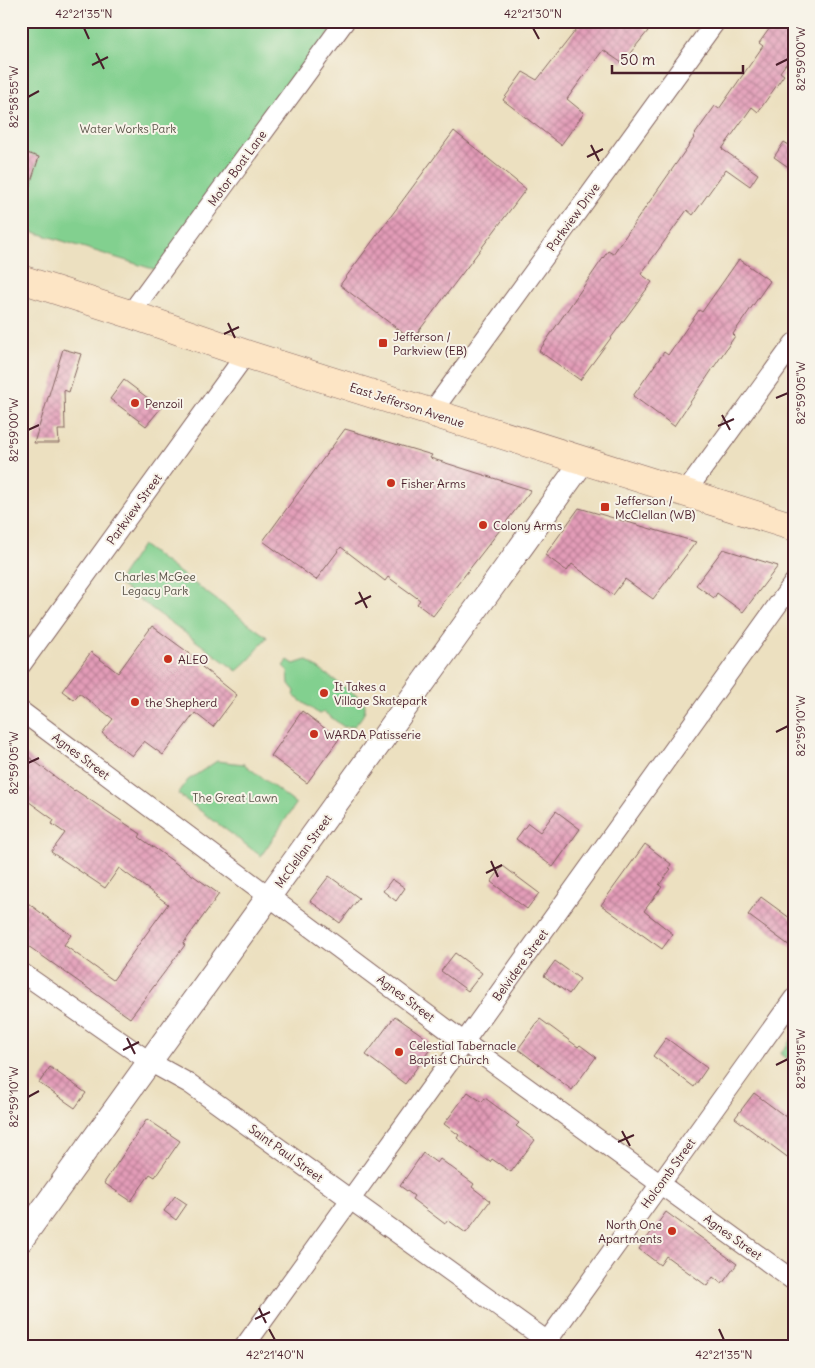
<svg xmlns="http://www.w3.org/2000/svg" width="815" height="1368" font-family="Delius,sans-serif">
<defs>
<pattern id="grass-dots" width="8" height="8" patternUnits="userSpaceOnUse" patternTransform="scale(1.25)"><rect width="8" height="8" fill="#82d08f"/><path d="M2 2h.1M6 6h.1" fill="none" stroke="#72b27c" stroke-width="1.8" stroke-linecap="round"/></pattern>
<pattern id="building-cross-hatch" width="8" height="8" patternUnits="userSpaceOnUse" patternTransform="scale(1.25)"><rect width="8" height="8" fill="#e39cb8"/><path d="M0 0l8 8M0 8l8-8" fill="none" stroke="#ba7f96"/></pattern>
</defs>
<rect width="100%" height="100%" fill="#f7f3e8"/>
<filter id="ink" filterUnits="userSpaceOnUse"><feTurbulence type="fractalNoise" baseFrequency=".02" numOctaves="2"/><feDisplacementMap in="SourceGraphic" scale="10" xChannelSelector="R" yChannelSelector="G"/><feConvolveMatrix kernelMatrix="1 2 1 2 8 2 1 2 1" color-interpolation-filters="sRGB"/></filter>
<filter id="wash" filterUnits="userSpaceOnUse"><feTurbulence type="fractalNoise" baseFrequency=".0096" numOctaves="4" result="noise"/><feDisplacementMap in="SourceGraphic" scale="20" xChannelSelector="R" yChannelSelector="G"/><feGaussianBlur stdDeviation="1.12" result="paint"/><feColorMatrix in="noise" values="0 0 0 0 0 0 0 0 0 0 0 0 0 0 0 0 0 1.4 0 .05"/><feComposite in="paint" operator="in"/></filter>
<g filter="url(#wash)">
<rect width="100%" height="100%" fill="#ece0c0"/>
<path fill="url(#grass-dots)" stroke="#66785d" d="M794,1036v28l-14,-10z"/>
<path fill="#82d08f" stroke="#66785d" d="M21,21h317l-182,249 -135,-42z
M142,545l125,92 -17,22 -13,12 -120,-88z
M288,660l6,4 12,-4 57,40c6,10 -2,19 -9,26l-10,1 -20,-15 -5,2 -25,-18 1,-5 -6,-7 -1,-13 -5,-5z
M217,761l27,3 52,40 -35,52 -83,-62 10,-14z"/>
<g id="blocks">
<path fill="url(#building-cross-hatch)" d="M583,21h52l13,10 -26,32 -19,-13 -36,49 17,14 -23,32 -58,-45 20,-28 14,8z
M775,21h19v32l-14,19 4,3 -26,37 -6,-5 -30,42 36,25 -8,12 -24,-17 -33,46 -6,-5 -46,64 11,8 -72,98 -41,-29 69,-100 5,3 81,-116 -1,-1 22,-31 4,3 44,-63 -4,-3z
M454,131l72,58 -114,151 -72,-55z
M784,142l10,6v23l-20,-14z
M21,151l18,6 -15,46h-3z
M739,259l31,22 -37,53 2,2 -61,90 -41,-30 31,-44 4,3 31,-45 3,2z
M63,349l18,5 -12,38 -5,-2 1,40h-7l1,13h-25z
M124,380l37,28 -15,18 -36,-27z
M345,429l87,26 -2,3 101,32 -98,126 -16,-12 3,-4 -32,-23 -3,4 -44,-34 -25,33 -53,-39z
M579,508l117,34 -43,57 -28,-20 -12,16 -41,-31 -5,7 -22,-16z
M723,549l55,17 -35,46 -26,-19 -3,5 -18,-13z
M152,626l52,38 -2,3 35,28 -24,32 -18,-14 -32,42 -19,-14 -12,15 -30,-23 11,-14 -34,-26 -5,7 -12,-9 29,-39 27,21z
M302,711l37,28 -32,44 -36,-27z
M21,751l53,40 1,-1 66,44 -2,3 80,57 -36,50 2,1 -55,73 -109,-77v-43l50,37 -7,10 49,35 55,-76 -49,-36 -14,20 -54,-36 14,-19 -13,-9 2,-4 -33,-24z
M556,811l24,18 -27,38 -37,-28 12,-16 12,9z
M645,844l26,20 -2,4 2,1 -12,16 3,2 -18,24 29,23 -11,15 -61,-44z
M503,866l36,27 -12,16 -36,-27z
M329,876l30,22 -19,25 -30,-22z
M392,879l13,9 -9,13 -13,-10z
M761,897l33,24v28l-46,-34z
M455,953l27,20 -14,18 -27,-20z
M555,961l25,18 -11,15 -25,-18z
M395,1016l34,24 2,8 -26,36 -39,-29z
M540,1019l38,28 2,-2 16,12 -24,33 -54,-41z
M666,1038l41,30 -13,19 -41,-31z
M50,1067l36,26 -11,15 -36,-25z
M468,1092l14,10 3,-4 34,25 -3,3 19,14 -24,32 -19,-13 -2,3 -33,-24 2,-3 -15,-11z
M754,1093l40,30v39l-59,-44z
M147,1119l33,22 -25,36 -5,-3 -19,27 -27,-18z
M423,1153l14,10 3,-4 34,25 -2,3 18,14 -24,32 -18,-13 -3,4 -33,-25 2,-3 -14,-10z
M175,1196l12,8 -11,16 -12,-9z
M666,1212l71,52 -15,20 -9,-7 -6,9 -41,-30 -6,9 -21,-16z"/>
</g>
</g>
<g filter="url(#ink)">
<use href="#blocks" fill-opacity="0" stroke="#83635f" stroke-width="1"/>
<g fill="none" stroke-linecap="round" stroke-linejoin="round">
<g stroke="#83635f" stroke-width="21">
<path id="minor" d="M130,314l215,-293
M431,413l285,-392
M685,493l109,-150
M21,665l225,-311
M21,711l443,331 330,239
M21,972l129,90 40,22 357,257
M244,1347l220,-305 330,-460
M543,1347l251,-349"/>
</g>
<g stroke="#83635f" stroke-width="26">
<path id="tertiary" d="M21,1240l562,-779"/>
</g>
<g stroke="#83635f" stroke-width="29">
<path id="secondary" d="M21,279l109,35 116,40 548,173"/>
</g>
<use href="#minor" stroke="#fff" stroke-width="19"/>
<use href="#tertiary" stroke="#fff" stroke-width="24"/>
<use href="#secondary" stroke="#fde5c5" stroke-width="28"/>
</g>
</g>
<path fill="none" stroke="#4a1f2b" stroke-width="2" d="M84,28l5,11M533,28l6,11M96,53l8,16M92,65l16,-8M776,65l12,-6M28,97l11,-6M591,145l8,16M587,157l16,-8M228,323l7,15M224,334l15,-7M776,398l12,-5M722,415l8,15M718,426l16,-7M28,430l11,-5M359,592l8,16M355,604l16,-8M776,732l12,-6M28,763l11,-5M491,861l7,16M486,873l16,-8M127,1038l8,16M123,1050l16,-8M776,1065l12,-6M28,1097l11,-6M622,1131l8,15M618,1142l16,-7M259,1308l7,15M255,1319l15,-7M269,1329l6,11M719,1329l5,11"/>
<g fill="#c8321e" stroke="#f7f3e8" stroke-width="2">
<rect x="378" y="338" width="10" height="10" rx="2.5"/>
<circle cx="135" cy="403" r="5"/>
<circle cx="391" cy="483" r="5"/>
<rect x="600" y="502" width="10" height="10" rx="2.5"/>
<circle cx="483" cy="525" r="5"/>
<circle cx="168" cy="659" r="5"/>
<circle cx="324" cy="693" r="5"/>
<circle cx="135" cy="702" r="5"/>
<circle cx="314" cy="734" r="5"/>
<circle cx="399" cy="1052" r="5"/>
<circle cx="672" cy="1231" r="5"/>
</g>
<g text-anchor="middle" dominant-baseline="central" stroke-width="4" stroke-linejoin="round" paint-order="stroke">
<g font-size="12" fill="#5b5449" stroke="#f7f3e8">
<text x="128" y="128">Water Works Park</text>
<text x="155" y="576">Charles McGee<tspan x="155" dy="14">Legacy Park</tspan></text>
<text x="235" y="797">The Great Lawn</text>
</g>
<g font-size="12" fill="#4a1f2b" stroke="#f7f3e8">
<text transform="translate(237 168) rotate(-54)">Motor Boat Lane</text>
<text transform="translate(573 217) rotate(-54)">Parkview Drive</text>
<text transform="translate(407 405) rotate(18)">East Jefferson Avenue</text>
<text transform="translate(134 509) rotate(-54)">Parkview Street</text>
<text transform="translate(81 756) rotate(37)">Agnes Street</text>
<text transform="translate(303 851) rotate(-54)">McClellan Street</text>
<text transform="translate(520 965) rotate(-54)">Belvidere Street</text>
<text transform="translate(406 998) rotate(37)">Agnes Street</text>
<text transform="translate(286 1153) rotate(36)">Saint Paul Street</text>
<text transform="translate(668 1173) rotate(-54)">Holcomb Street</text>
<text transform="translate(733 1237) rotate(36)">Agnes Street</text>
</g>
<g font-size="12" fill="#4a1f2b" stroke="#f7f3e8" text-anchor="start">
<text x="393" y="336">Jefferson /<tspan x="393" dy="14">Parkview (EB)</tspan></text>
<text x="145" y="403">Penzoil</text>
<text x="401" y="483">Fisher Arms</text>
<text x="615" y="500">Jefferson /<tspan x="615" dy="14">McClellan (WB)</tspan></text>
<text x="493" y="525">Colony Arms</text>
<text x="178" y="659">ALEO</text>
<text x="334" y="686">It Takes a<tspan x="334" dy="14">Village Skatepark</tspan></text>
<text x="145" y="702">the Shepherd</text>
<text x="324" y="734">WARDA Patisserie</text>
<text x="409" y="1045">Celestial Tabernacle<tspan x="409" dy="14">Baptist Church</tspan></text>
<text x="662" y="1224" text-anchor="end">North One<tspan x="662" dy="14">Apartments</tspan></text>
</g>
</g>
<rect width="815" height="1368" fill="none" stroke="#f7f3e8" stroke-width="55"/>
<path d="M612 65v8h131v-8" fill="none" stroke="#4a1f2b" stroke-width="2.5"/>
<text x="620" y="65" font-size="15" fill="#4a1f2b" stroke="#f7f3e8" stroke-width="4" paint-order="stroke">50 m</text>
<rect x="28" y="28" width="760" height="1312" fill="none" stroke="#4a1f2b" stroke-width="2"/>
<g font-size="12" text-anchor="middle" fill="#4a1f2b">
<text x="84" y="18">42°21'35"N</text>
<text x="533" y="18">42°21'30"N</text>
<text transform="translate(801 59) rotate(-90)" y="4">82°59'00"W</text>
<text transform="translate(14 97) rotate(-90)" y="4">82°58'55"W</text>
<text transform="translate(801 393) rotate(-90)" y="4">82°59'05"W</text>
<text transform="translate(14 430) rotate(-90)" y="4">82°59'00"W</text>
<text transform="translate(801 726) rotate(-90)" y="4">82°59'10"W</text>
<text transform="translate(14 763) rotate(-90)" y="4">82°59'05"W</text>
<text transform="translate(801 1059) rotate(-90)" y="4">82°59'15"W</text>
<text transform="translate(14 1097) rotate(-90)" y="4">82°59'10"W</text>
<text x="275" y="1359">42°21'40"N</text>
<text x="724" y="1359">42°21'35"N</text>
</g>
</svg>
